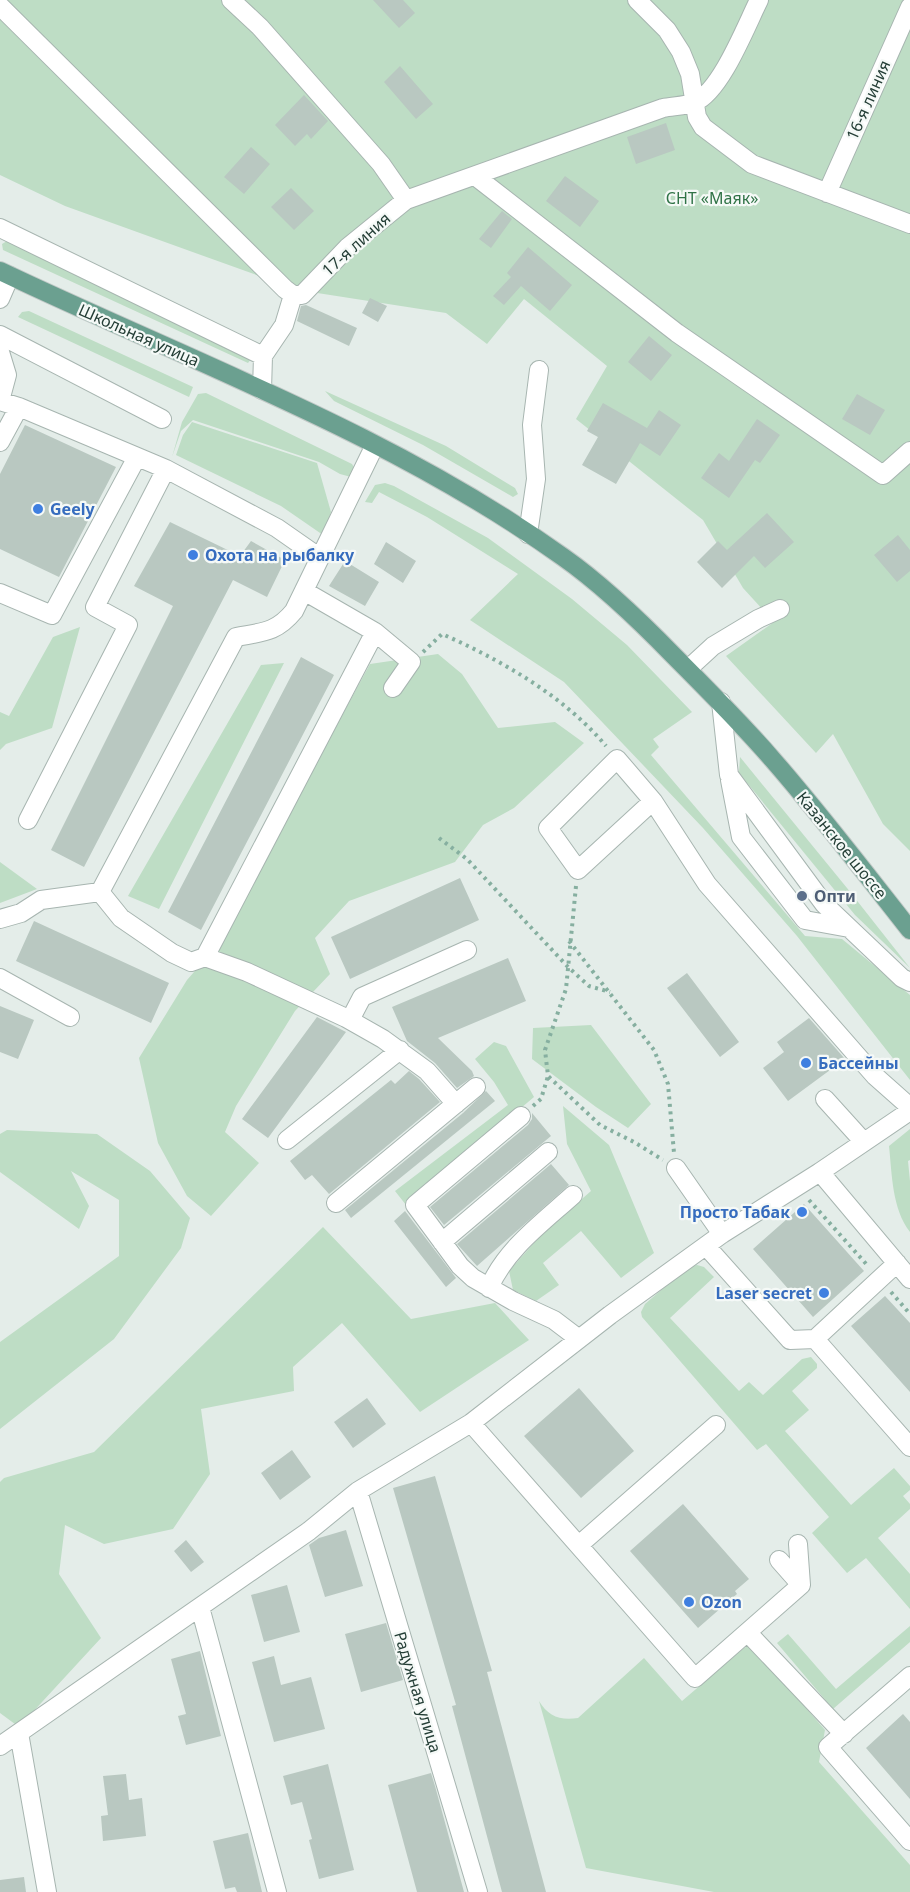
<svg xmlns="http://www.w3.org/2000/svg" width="910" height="1892" font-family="'Noto Sans',sans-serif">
<rect width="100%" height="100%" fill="#e4ede9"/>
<path fill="#beddc5" d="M0,0h910v851l-27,-27 -50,-90 -17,19 -90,-97 48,-34 -31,-34 -40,-68 -127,-101 31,-53 -83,-67 -37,45 -41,-31 -148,-23 -233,-84 -65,-31z
M7,241l244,118 -3,4 -245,-113 -1,-6z
M29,311l164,76 -4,10 -171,-80 4,-5z
M325,391l121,55 69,42 3,6 -5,3 -90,-52 -89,-44z
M206,393l146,71 4,7 -5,6 -11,-3 -21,-12 -126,-42 -12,11 -9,26 10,-35 16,-28z
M192,422l125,41 14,49 -8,23 -42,-29 -105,-51 7,-20z
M385,483l9,3 94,52 84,61 55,46 65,67 -39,27 6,8 -8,8 154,181 37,3 68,56v85l-113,-144 -94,-108 -139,-146 -94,-62 48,-46 -91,-57 -48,-25 -7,11 -7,-1 10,-17z
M80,627l-28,101 -46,16 -6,6v-38l9,4 44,-79z
M438,654l24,20 36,54 57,-6 29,21 -70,65 -31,17 -28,37 -106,39 -34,37 15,36 -35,37 -59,95 -11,26 34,31 -48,53 -24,-20 -29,-53 -19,-85 48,-78 29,-33 154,-283z
M284,663l-125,246 -31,-13 133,-231z
M740,757l107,131 63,80 -55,-53 -116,-142z
M0,862l37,27 -37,14z
M591,1025l60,79 -23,24 -32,-21 -64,-48 1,-31z
M494,1042l12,4 28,51 -128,108 -11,-14 113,-86 -14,-23 -19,-23z
M563,1106l46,39 45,108 -33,25 -40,-47 -38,32 16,22 -23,16 -23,-11 -4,-19 33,-37 49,-43 -24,-47z
M910,1129v31l-2,1 2,20v51c-18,-23 -18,-58 -21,-86z
M7,1130l90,4 53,37 40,47 -9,30 -67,91 -114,90v-87l119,-86v-56l-48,-29 18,35 -10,23 -79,-57v-38z
M323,1227l88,92 84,-16 34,37 -109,72 -78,-89 -49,44 1,24 -93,18 9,65 -37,55 -69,15 -39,-19 -6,49 42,64 -82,89 -19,-14v-231l4,-4 90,-26z
M697,1265l7,2 10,10 -44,41 69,73 10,-9 14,13 39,-36 9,-2 6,7v4l-25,23 17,19 -24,21 66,74 43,-37 16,18v4l-7,6 7,8v5l-32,29 32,36v35l-44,-51 -19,15 -35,-40 17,-16 -63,-73 -9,6 -115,-133 -1,-5 4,-8 43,-37z
M910,1626v16l-77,67 -56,-66 11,-9 48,55z
M748,1646l8,4 69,80 -6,32 91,103v27h-196l-128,-24 -47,-167c9,15 21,20 39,17l66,-60 38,43 62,-53z"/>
<path fill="#b9c8c1" d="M373,0h30l12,13 -16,15z
M400,66l33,38 -17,15 -32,-37z
M304,95l24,26 -17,18 -4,-5 -12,12 -20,-21z
M666,123l9,27 -39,14 -9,-27z
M251,147l19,17 -26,30 -20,-17z
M565,176l34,25 -19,26 -34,-26z
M291,188l23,23 -20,19 -23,-23z
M502,211l10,8 -21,29 -12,-9z
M528,247l44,38 -22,26 -29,-25 -17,19 -11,-9 18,-19 -4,-4z
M370,298l17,8 -9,16 -16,-9z
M306,305l51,23 -8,18 -52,-25 4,-15z
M649,336l23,19 -21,26 -23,-19z
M857,394l28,16 -15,25 -28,-16z
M603,403l44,25 12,-18 22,15 -21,31 -20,-13 -24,41 -34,-19 16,-28 -11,-6z
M757,419l23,16 -20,28 -5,-3 -26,38 -28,-20 18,-25 10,8z
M25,425l91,42 -57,110 -59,-28v-75z
M767,513l27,29 -29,26 -11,-12 -32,32 -25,-26 21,-21 9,9z
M170,522l70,34 11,-15 34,19 -18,37 -34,-17 -149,287 -33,-17 122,-244 -39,-20z
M898,535l12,15v21l-13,11 -23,-27z
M386,542l30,19 -13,22 -29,-19z
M345,561l34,21 -14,24 -36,-20z
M301,657l33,18 -133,255 -33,-18z
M460,878l19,42 -129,59 -19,-42z
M34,921l135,62 -18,40 -135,-62z
M508,958l18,43 -88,37 34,33 2,5 -17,12 -22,-25 -28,-22 -15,-34z
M687,973l52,69 -19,15 -53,-69z
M0,1006l34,14 -16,39 -18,-7z
M317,1017l29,15 -78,106 -26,-19z
M809,1018l36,41 -57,42 -25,-33 21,-16 -7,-10z
M409,1071l10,8 21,23 -111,92 -17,-19 -7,5 -15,-19 101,-81 4,4z
M486,1091l9,10 -144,117 -6,-8 118,-97z
M532,1113l19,23 -107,89 -14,-18 98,-82 4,-6z
M551,1164l18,21 -92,81 -20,-22z
M804,1204l60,67 -51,46 -60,-68z
M405,1211l51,67 -10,9 -52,-66z
M885,1296l25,27v69l-59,-66z
M579,1388l55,63 -53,47 -57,-62z
M367,1398l19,26 -33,24 -19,-26z
M292,1450l19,27 -31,23 -19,-27z
M435,1476l57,195 -5,1 59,220h-44l-50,-186 4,-1 -63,-217z
M683,1504l66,75 -14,12 2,3 -39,34 -68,-77z
M346,1530l17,56 -38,11 -16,-52 10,-7z
M186,1540l18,22 -13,10 -17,-21z
M287,1585l13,47 -36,10 -13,-47z
M386,1623l17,57 -42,12 -16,-58z
M200,1651l21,85 -35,9 -8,-29 8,-2 -15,-55z
M274,1656l7,29 30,-8 14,52 -51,13 -22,-80z
M903,1714l7,8v77l-44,-51z
M328,1764l26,106 -35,9 -10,-39 3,-1 -10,-37 -11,3 -8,-29z
M431,1773l4,13 29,106h-47l-29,-107z
M126,1774l3,26 13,-2 4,38 -43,5 -2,-25 7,-1 -5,-39z
M248,1833l14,59h-25l-2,-5 -10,2 -12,-48z
M24,1877l2,15h-26v-12z"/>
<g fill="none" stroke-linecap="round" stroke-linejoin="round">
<g stroke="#a7b5b0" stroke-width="20">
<path id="minor" d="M231,0l29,27 121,137 25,36
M637,0l30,30 14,22 9,22 7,43 6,10 49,37 158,60
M0,6l285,283 8,6h9l46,-48 58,-47 257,-92c10,-2 24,-2 32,-6 26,-11 51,-76 64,-102
M475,176l202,157 206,142 27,-24
M827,193l83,-186
M0,228l263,128
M0,299l10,-23
M0,335l162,84
M0,352l7,23 -7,26
M262,390l1,-34 21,-31 9,-30
M0,401l19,6 147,62 -71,138 33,18 -100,195
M0,442l19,-35
M166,469l111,59 43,30
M528,534l8,-55 -4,-54 7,-55
M0,593l52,22 85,-158
M375,632l36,30 -18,26
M688,669l25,-23 45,-27 22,-10
M721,702l8,73 95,129 78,74 8,4
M730,780l11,57 64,83 44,8
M653,801l-75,69 -30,-42 69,-69 36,42 54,83 168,192 35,31
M100,892l21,26 51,35 19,9 14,-5 170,-325 -71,-41
M0,919l21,-6 20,-13 59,-8 136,-255c26,-5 40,-4 58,-26l81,-166
M205,957l42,15 99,46 37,21 44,32 29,33
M0,978l70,39
M350,1020l12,-23 105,-47
M825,1099l38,42
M521,1116l-106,89 45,61 13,12 40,23 41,19 25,19
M287,1140l113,-90
M676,1168l46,66
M820,1172l90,107
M336,1203l140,-116
M442,1242l106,-90
M706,1246l84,94 25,-1 82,-76
M489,1288c17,-39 53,-65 84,-93
M815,1339l95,108
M471,1423l224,255 106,-93
M358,1491l120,401
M798,1544l3,41
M579,1545l137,-120
M779,1560l22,25
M200,1607l77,285
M748,1633l96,101
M910,1676l-82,71 82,94
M19,1733l28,159
M0,1746l309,-215 49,-40 113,-68 139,-108 112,-81 98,-62 90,-61"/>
</g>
<g stroke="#c2c9c7" stroke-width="20">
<path id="major" d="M0,271c189,90 391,163 563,286 40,28 77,64 111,99 34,34 68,68 99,104 48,55 92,113 137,170"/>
</g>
<path stroke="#86afa0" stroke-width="4" stroke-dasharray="3 4.5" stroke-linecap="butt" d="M423,652l19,-18c59,26 122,62 164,112
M439,838l28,21 101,108 21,19 21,6
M576,886l-10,103 -21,61 3,26 52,49 34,17 29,18
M569,941l85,109 14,34 6,69
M533,1106l8,-7 7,-23
M809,1200l59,66
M891,1292l19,22"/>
<use href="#minor" stroke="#fff" stroke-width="18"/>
<use href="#major" stroke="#6ba090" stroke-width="18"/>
</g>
<g fill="#3f7fe0" stroke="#f5f9f7" stroke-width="2">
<circle cx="38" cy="509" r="6"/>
<circle cx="193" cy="555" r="6"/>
<circle cx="806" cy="1063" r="6"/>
<circle cx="802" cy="1212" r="6"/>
<circle cx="824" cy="1293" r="6"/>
<circle cx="689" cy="1602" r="6"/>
</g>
<circle fill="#5c6f8a" stroke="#f5f9f7" stroke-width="2" cx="802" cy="896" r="6"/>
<g text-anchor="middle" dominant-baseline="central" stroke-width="4.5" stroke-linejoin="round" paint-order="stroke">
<g font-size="16" fill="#243e36" stroke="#f5f9f7">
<text transform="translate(868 100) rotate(-66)">16-я линия</text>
<text transform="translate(356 244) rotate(-42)">17-я линия</text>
<text transform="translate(139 335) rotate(24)">Школьная улица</text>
<text transform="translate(842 845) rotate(51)">Казанское шоссе</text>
<text transform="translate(418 1692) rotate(73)">Радужная улица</text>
</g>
<g font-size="16" fill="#307347" stroke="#f5f9f7">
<text x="712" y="198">СНТ «Маяк»</text>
</g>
<g font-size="16" font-weight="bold" fill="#366cbe" stroke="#f5f9f7" text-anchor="start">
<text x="50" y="509">Geely</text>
<text x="205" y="555">Охота на рыбалку</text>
<text x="818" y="1063">Бассейны</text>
<text x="790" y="1212" text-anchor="end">Просто Табак</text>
<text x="812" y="1293" text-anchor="end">Laser secret</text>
<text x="701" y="1602">Ozon</text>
</g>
<g font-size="16" font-weight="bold" fill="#4e5e75" stroke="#f5f9f7" text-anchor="start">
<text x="814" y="896">Опти</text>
</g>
</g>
</svg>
